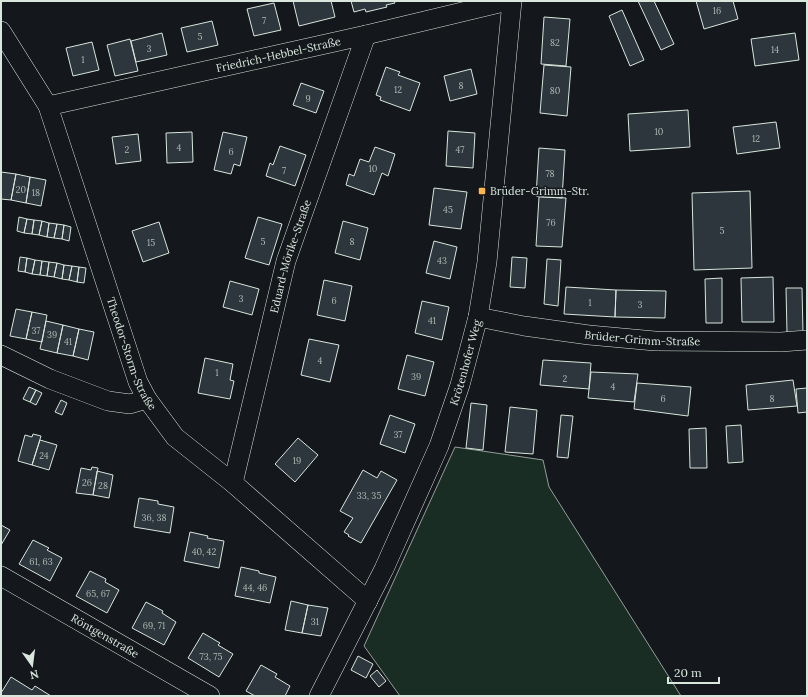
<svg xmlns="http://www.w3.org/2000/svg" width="808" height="697" font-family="Lora,serif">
<rect width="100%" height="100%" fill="#14181c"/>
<path fill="#1a2d24" stroke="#939e99" d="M455,447l88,13 6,27 132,209h-281l-36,-50z"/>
<path fill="#2c363c" stroke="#d8e6dc" d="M293,1h38l4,16 -36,9z
M351,1h43l1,2 -9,2 1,2 -21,5 -1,-3 -11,3z
M638,1h16l20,43 -13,6z
M696,1h37l5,18 -34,10z
M274,3l7,27 -27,6 -7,-27z
M622,10l22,50 -14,6 -21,-50z
M544,17l26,2 -4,47 -25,-2z
M212,21l6,24 -31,7 -6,-24z
M162,33l5,22 -31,7 -5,-21z
M795,33l4,27 -44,6 -4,-27z
M130,39l8,32 -23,5 -8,-31z
M92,42l7,28 -26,6 -7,-28z
M544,65l27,2 -4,49 -27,-3z
M386,67l14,5 -2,3 22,8 -10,28 -30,-11 1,-3 -5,-2z
M471,69l6,25 -27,7 -6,-25z
M301,83l23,8 -8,22 -23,-8z
M688,110l2,37 -60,4 -2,-37z
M776,122l4,26 -43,6 -4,-27z
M448,131l27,2 -2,35 -27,-2z
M192,132l1,30 -26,1 -1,-30z
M223,132l24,5 -7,29 -6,-2 -3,10 -17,-4z
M138,134l3,27 -25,3 -4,-27z
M280,146l26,9 -11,31 -29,-10 4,-13 3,2z
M375,147l20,7 -7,22 -6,-3 -8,22 -28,-10 3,-11 5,2 6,-17 9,3z
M539,148l26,2 -3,48 -26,-2z
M1,172l15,2 -5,26 -10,-1z
M16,174l14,3 -4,26 -15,-3z
M30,177l16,3 -5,26 -15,-3z
M434,188l33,4 -6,37 -32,-4z
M750,191l2,77 -58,2 -2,-77z
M539,197l27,1 -4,49 -26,-1z
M19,217l8,2 -3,14 -7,-2z
M258,217l24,7 -13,41 -24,-7z
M27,219l7,1 -2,14 -8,-1z
M34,220l8,1 -3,14 -7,-1z
M42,221l7,2 -2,14 -8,-2z
M343,221l25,7 -8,32 -25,-7z
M159,222l10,31 -26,9 -11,-31z
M49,223l8,1 -3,14 -7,-1z
M57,224l7,1 -2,14 -8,-1z
M64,225l7,2 -2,14 -7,-2z
M434,241l23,6 -7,32 -24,-6z
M20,257l7,1 -2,14 -7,-1z
M512,257l15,1 -2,30 -15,-1z
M27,258l8,2 -3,14 -7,-2z
M547,259l14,1 -3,46 -14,-2z
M35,260l7,1 -2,14 -8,-1z
M42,261l7,1 -2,14 -7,-1z
M49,262l8,1 -3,14 -7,-1z
M57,263l7,2 -2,14 -8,-2z
M64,265l8,1 -3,14 -7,-1z
M72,266l7,1 -2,15 -8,-2z
M79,267l7,1 -2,15 -7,-1z
M773,277l1,45h-32l-1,-44z
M722,278v45h-16l-1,-44z
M324,280l28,6 -7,35 -28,-6z
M230,281l29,8 -7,26 -29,-8z
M566,287l50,3 -1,27 -51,-3z
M786,288h16l1,45h-16z
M616,290l50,1 -1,27 -50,-1z
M422,301l27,6 -7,33 -27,-7z
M16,309l16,3 -6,27 -16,-3z
M32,312l15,3 -5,27 -16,-3z
M46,321l17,4 -6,28 -17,-4z
M63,325l16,4 -6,27 -16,-3z
M79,329l15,3 -6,28 -15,-4z
M309,339l30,6 -9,37 -29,-7z
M407,355l27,7 -9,34 -27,-7z
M205,358l28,6 -3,16 4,1 -4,18 -32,-6z
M543,360l48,3 -2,26 -49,-4z
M591,372l47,2 -4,28 -46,-4z
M793,380l4,26 -49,4 -2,-25z
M637,383l54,4 -3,29 -54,-7z
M29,387l7,3 -6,12 -7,-3z
M807,388v24l-9,1 -2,-24z
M36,390l6,3 -6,12 -6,-3z
M61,400l6,3 -5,12 -7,-3z
M471,403l16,2 -4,45 -17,-2z
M510,407l27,3 -4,44 -28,-2z
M390,415l25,9 -10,29 -25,-9z
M561,415l12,1 -5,42 -11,-1z
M741,425l2,37 -15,1 -2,-37z
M706,428l1,40h-17l-1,-39z
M33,434l8,2 -9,29 -14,-4 7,-26 7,2z
M298,438l20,17 -23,27 -20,-18z
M40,440l17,5 -8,25 -17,-5z
M92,467l6,1 -5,27 -17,-2 5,-25 10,2z
M363,470l14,8 4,-7 16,9 -36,63 -13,-7 1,-1 -5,-3 9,-14 -13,-7z
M97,471l16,4 -4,23 -16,-3z
M139,498l19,3v3l16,3 -4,26 -36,-6z
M1,525l9,5 -9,15z
M190,532l18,4 -1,2 17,3 -5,27 -35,-7z
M33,540l16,8 -2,2 15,8 -12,23 -31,-17z
M241,567l18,4v2l17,4 -6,26 -35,-7z
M90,571l16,8 -1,3 14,8 -12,23 -31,-17z
M291,601l17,4 -6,28 -17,-3z
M146,602l17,9 -1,2 14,9 -12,23 -32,-17z
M308,605l20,3 -7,28 -19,-3z
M203,633l17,10 -2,2 15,9 -14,23 -31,-19z
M358,656l15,8 -7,14 -15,-8z
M261,665l16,9 -2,3 15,9 -5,10h-30l-9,-5z
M377,670l9,11 -7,6 -9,-11z
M11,677l21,13 3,-4 16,10h-50v-3z"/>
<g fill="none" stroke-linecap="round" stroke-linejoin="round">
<g stroke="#d8e6dc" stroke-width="20">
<g id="minor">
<path id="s1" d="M1,31l47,75 90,276 9,17 28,38 58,46 135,118"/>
<path id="s2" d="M48,106l318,-71 142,-34"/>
<path id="s3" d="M478,317l46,9 65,9 66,6 126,1 26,-2"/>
<path d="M1,355l49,24 58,22 22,3 17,-5"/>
<path id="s4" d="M233,483l53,-222 80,-226"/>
<path id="s5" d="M1,576l209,120"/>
<path id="s6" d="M319,696l65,-127 55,-123 21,-61 18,-68 9,-55 25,-261"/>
</g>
</g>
<use href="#minor" stroke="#14181c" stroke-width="19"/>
</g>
<rect fill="#ffb74d" stroke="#14181c" stroke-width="1.5" x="478" y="187" width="8" height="8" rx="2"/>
<g text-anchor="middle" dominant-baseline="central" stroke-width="3" stroke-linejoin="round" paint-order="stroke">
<g font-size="9" fill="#adbab4">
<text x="717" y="10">16</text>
<text x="264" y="20">7</text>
<text x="200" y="36">5</text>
<text x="555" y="42">82</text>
<text x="149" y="48">3</text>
<text x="775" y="49">14</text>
<text x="83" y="59">1</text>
<text x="461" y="85">8</text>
<text x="398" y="89">12</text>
<text x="555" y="90">80</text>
<text x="308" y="98">9</text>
<text x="659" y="131">10</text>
<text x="756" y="138">12</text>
<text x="179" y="147">4</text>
<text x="127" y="149">2</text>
<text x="460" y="149">47</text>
<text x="231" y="151">6</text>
<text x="373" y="168">10</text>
<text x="284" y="170">7</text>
<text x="550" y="173">78</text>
<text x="21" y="189">20</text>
<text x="36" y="192">18</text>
<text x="448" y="209">45</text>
<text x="551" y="222">76</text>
<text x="722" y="230">5</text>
<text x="263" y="241">5</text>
<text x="352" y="241">8</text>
<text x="151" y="242">15</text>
<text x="442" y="260">43</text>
<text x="241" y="298">3</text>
<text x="334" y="300">6</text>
<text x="590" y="302">1</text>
<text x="640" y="304">3</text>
<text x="432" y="320">41</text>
<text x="36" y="330">37</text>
<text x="52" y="334">39</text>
<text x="68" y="341">41</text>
<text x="320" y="360">4</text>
<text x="217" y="372">1</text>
<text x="416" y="376">39</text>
<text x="565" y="378">2</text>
<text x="613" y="386">4</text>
<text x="663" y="398">6</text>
<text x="772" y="398">8</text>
<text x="398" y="434">37</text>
<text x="44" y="455">24</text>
<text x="297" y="460">19</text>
<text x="87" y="482">26</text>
<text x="103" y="485">28</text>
<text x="369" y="495">33, 35</text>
<text x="154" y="517">36, 38</text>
<text x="204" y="551">40, 42</text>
<text x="41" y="561">61, 63</text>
<text x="255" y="587">44, 46</text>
<text x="98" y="593">65, 67</text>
<text x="315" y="621">31</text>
<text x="154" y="625">69, 71</text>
<text x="211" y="656">73, 75</text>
</g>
<g font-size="11" fill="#d8e6dc" stroke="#14181c">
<text stroke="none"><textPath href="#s2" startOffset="236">Friedrich-Hebbel-Straße</textPath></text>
<text stroke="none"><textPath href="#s4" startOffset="234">Eduard-Mörike-Straße</textPath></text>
<text stroke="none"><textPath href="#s3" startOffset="166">Brüder-Grimm-Straße</textPath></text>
<text stroke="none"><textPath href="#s1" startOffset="350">Theodor-Storm-Straße</textPath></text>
<text stroke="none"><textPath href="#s6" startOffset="365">Krötenhofer Weg</textPath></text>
<text stroke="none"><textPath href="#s5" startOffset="120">Röntgenstraße</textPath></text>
</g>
<g font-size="11" fill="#d8e6dc" stroke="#14181c" text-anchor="start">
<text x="490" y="191">Brüder-Grimm-Str.</text>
</g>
</g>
<rect width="808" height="697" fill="none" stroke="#d8e6dc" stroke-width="4"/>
<g transform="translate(32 665) rotate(166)" stroke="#14181c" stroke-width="3" paint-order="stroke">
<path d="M0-3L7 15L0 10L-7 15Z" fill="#d8e6dc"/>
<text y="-6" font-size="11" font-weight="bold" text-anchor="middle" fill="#d8e6dc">N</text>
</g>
<path d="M668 677v6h51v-6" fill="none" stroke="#d8e6dc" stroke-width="2"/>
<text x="674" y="677" font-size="12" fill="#d8e6dc" stroke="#14181c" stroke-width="3" paint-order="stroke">20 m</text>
</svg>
